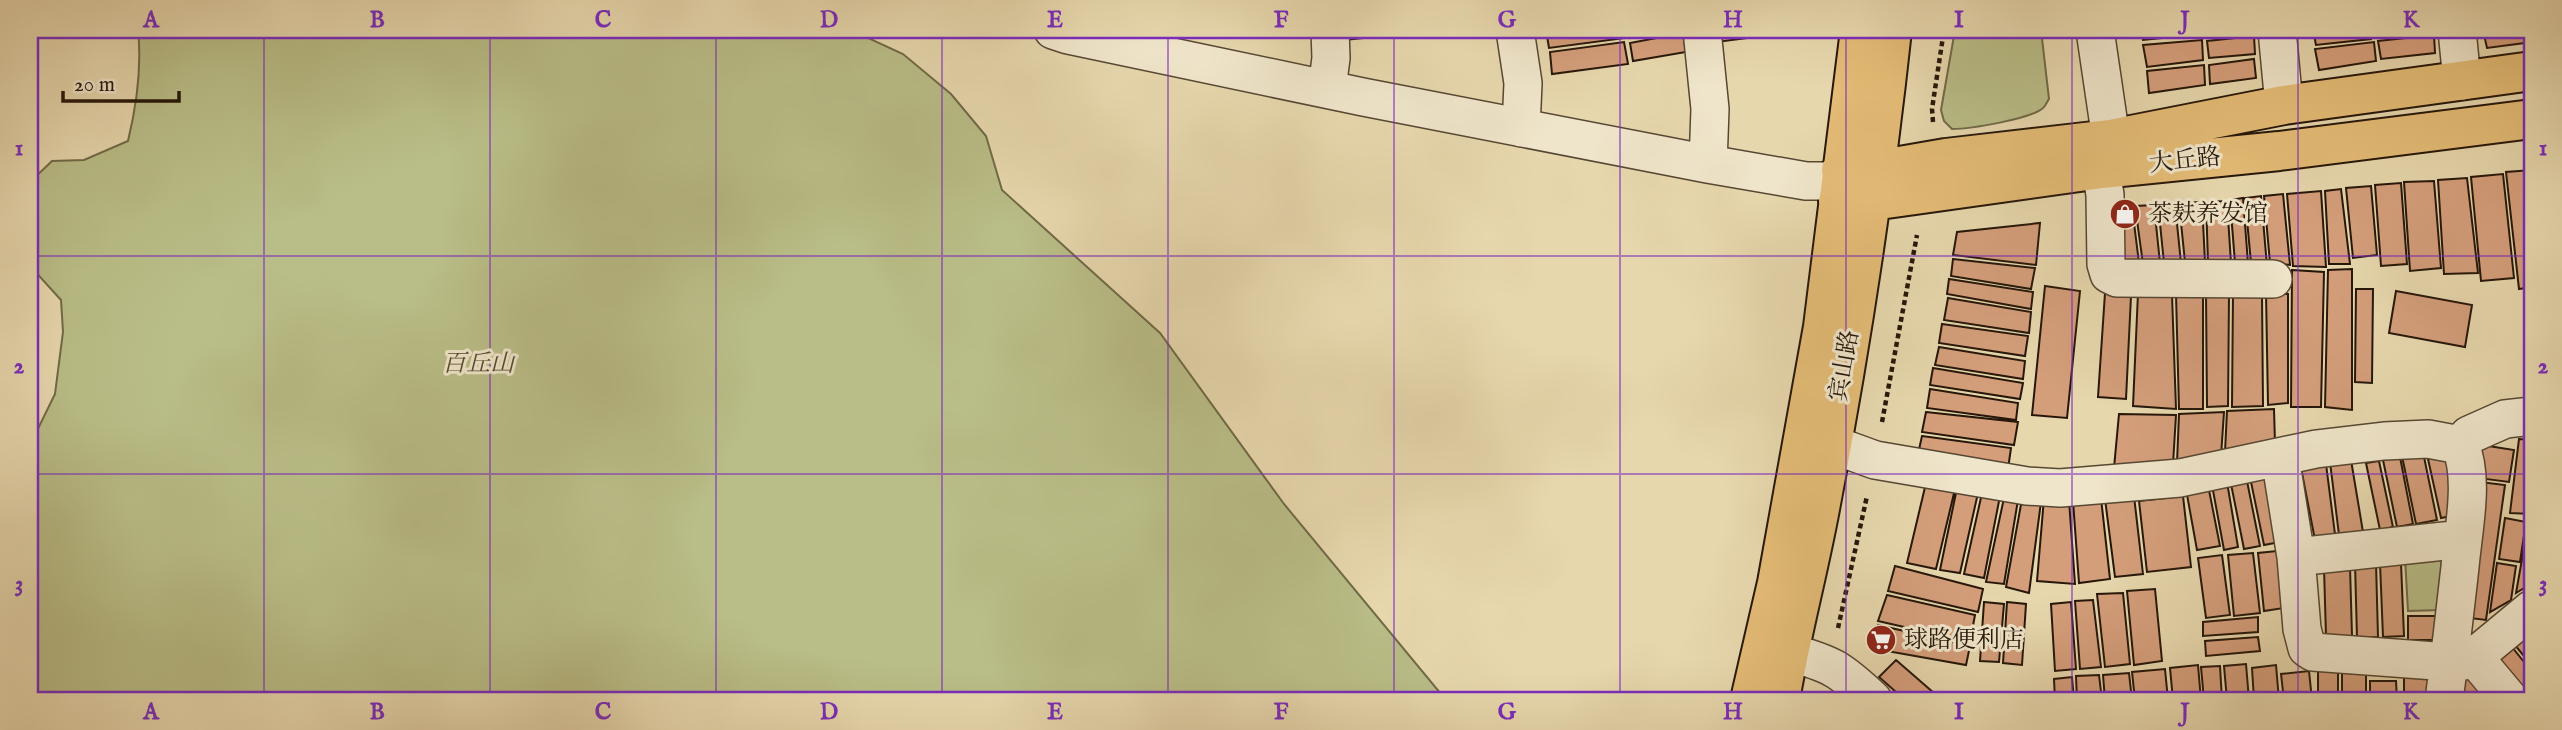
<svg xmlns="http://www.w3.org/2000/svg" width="2562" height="730" font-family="'IM FELL English','Noto Serif SC',serif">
<rect width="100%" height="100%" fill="#e7d7ad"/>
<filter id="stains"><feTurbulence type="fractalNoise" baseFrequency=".00286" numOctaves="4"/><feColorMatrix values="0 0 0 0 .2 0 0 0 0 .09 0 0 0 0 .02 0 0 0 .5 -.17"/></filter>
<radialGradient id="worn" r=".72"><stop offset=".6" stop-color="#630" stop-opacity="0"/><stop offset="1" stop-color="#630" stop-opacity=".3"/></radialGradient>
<path fill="#b9bd87" stroke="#706a48" stroke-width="2" d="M138,30h713l52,24 48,40 35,42 16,54 158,143 124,171 162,196h-1416v-255l25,-51 8,-62 -2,-32 -21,-23 -10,-15v-80l22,-21 32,-1 44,-19c9,-37 14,-73 10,-111z
M1955,30h86l8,69c-1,1 -4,8 -6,9 -12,11 -73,21 -91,21l-8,-8 -3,-11z
M2204,30h54v1l-53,5z
M2441,557l2,4 -1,49 -34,1 -3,-53z"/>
<path fill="#d49e7b" stroke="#26170a" stroke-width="2" d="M1344,30h76v2l-75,8z
M1546,30h77l2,8 -76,10z
M1629,30h50l-49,8z
M1715,30h94l-92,12z
M2142,30h58l1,4 -58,6z
M2313,30h57l1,9 -55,6z
M2376,30h51l-51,5z
M2483,30h49v12l-45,6z
M1683,33l3,19 -53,9 -3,-18z
M2434,35l1,18 -54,6 -3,-18z
M2254,36l1,18 -46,4 -2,-17z
M2202,40l1,20 -56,7 -4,-22z
M1624,42l4,22 -76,10 -2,-22z
M2374,42l2,19 -57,9 -4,-21z
M2254,59l2,19 -46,6 -1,-19z
M2204,65l1,20 -56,8 -2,-22z
M2532,170v117l-13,2 -13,-117z
M2503,174l11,104 -33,3 -10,-104z
M2467,178l11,95 -34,1 -6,-94z
M2434,181l7,87 -31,3 -6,-89z
M2401,183l6,81 -26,2 -6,-81z
M2371,186l6,69 -24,3 -7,-70z
M2341,189l9,75h-21l-4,-73z
M2321,191l5,76 -33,-1 -6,-72z
M2283,194l7,71 -20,-2 -6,-67z
M2261,196l6,70 -16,-3 -6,-65z
M2243,198l5,65h-13l-5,-63z
M2227,201l4,62 -23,-1 -2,-60z
M2202,202l3,60h-20l-6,-59z
M2158,204h17l6,59h-17z
M2154,205l6,58 -17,1 -8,-58z
M2132,207l7,56h-17l-5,-55z
M2040,223l-4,42 -83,-10 4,-23z
M1953,259l82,9 -4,21 -80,-13z
M2352,269v141l-27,-3 3,-137z
M2292,270l32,2 -3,135h-30z
M1949,279l84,13 -2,17 -84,-15z
M2045,286l35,5 -13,127 -35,-3z
M2356,289h17l-1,94 -17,-1z
M2396,291l76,14 -7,42 -76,-14z
M2105,293l26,3 -5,103 -28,-2z
M2138,293l34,2 4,114 -43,-3z
M2206,293l23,1 -1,112 -21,1z
M2266,293l22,1v109l-20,2z
M2176,294h27v115h-24z
M2233,294l29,1 1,111 -31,1z
M1948,298l83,14 -2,21 -85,-13z
M1942,324l86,12 -3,20 -86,-13z
M1939,347l86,14 -2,18 -88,-14z
M1933,368l90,15 -3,16 -90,-14z
M1930,389l88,14 -2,17 -89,-12z
M2274,409l1,34 -50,9 2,-41z
M1926,412l92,10 -4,23 -92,-13z
M2224,412l-3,44 -44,7 2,-49z
M2119,414l57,1 -3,49 -59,4z
M1922,436l89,12 -3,21 -90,-15z
M2519,439l13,1v74l-22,-1z
M2482,445l32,5 -5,32 -31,-4z
M2423,452l14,68 -21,4 -14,-68z
M2448,455l13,59 -20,4 -13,-59z
M2400,457l13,67 -16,3 -14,-67z
M2351,460l13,78 -24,5 -10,-81z
M2379,461l14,66 -13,3 -14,-67z
M2326,464l10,78 -20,3 -15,-77z
M2266,474l14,68 -16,3 -14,-68z
M2246,476l14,70 -16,3 -14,-70z
M2227,482l11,65 -14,3 -12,-65z
M2480,482l25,3 -19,135 -25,-3z
M1926,483l29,6 -19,80 -29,-6z
M2208,485l12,61 -23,4 -11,-61z
M1957,488l21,5 -18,80 -20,-3z
M1982,493l18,3 -16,82 -20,-4z
M2134,496l9,78 -28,3 -10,-78z
M2183,496l8,71 -44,5 -8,-71z
M2004,498l14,2 -14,84 -18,-2z
M2044,498l25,2 6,84 -38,-3z
M2101,498l9,81 -31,4 -6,-82z
M2022,499l19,3 -12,91 -23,-6z
M2505,518l21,4 -6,40 -21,-3z
M2527,531l5,1v51l-16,10z
M2277,551l7,57 -20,3 -6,-58z
M2253,553l7,60 -26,3 -6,-61z
M2222,555l8,60 -24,3 -8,-60z
M2355,563h21l2,74 -21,1z
M2380,563h21l3,73 -21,1z
M2497,563l19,3 -5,34 -21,12z
M1895,566l88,23 -5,23 -90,-21z
M2350,567l2,69h-26l-2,-68z
M2155,589l7,72 -28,4 -7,-74z
M2123,593l7,71 -25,3 -8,-73z
M1887,595l88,20 -5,27 -92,-21z
M2093,600l8,67 -21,2 -5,-68z
M1984,602l20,2 -5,58 -19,-1z
M2007,602l19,2 -4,61 -19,-2z
M2071,602l5,67 -21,2 -4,-67z
M2408,616h30v24h-30z
M2258,617v15l-55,4v-14z
M1878,625l92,21 -4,19 -96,-17z
M2532,631v35l-18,-22z
M2258,637l2,14 -54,5 -1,-15z
M2512,647l20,25v28l-35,-41z
M1896,660l46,40h-37l-26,-23z
M2246,664l3,36h-22l-3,-34z
M2198,665l3,35h-28l-3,-32z
M2276,665l3,35h-25l-2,-32z
M2220,666l2,34h-18l-3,-33z
M2338,667v33h-20v-32z
M2342,667h24v33h-24z
M2165,669l3,31h-33l-3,-28z
M2309,671l3,29h-28l-3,-26z
M2129,673l3,27h-27l-2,-25z
M2404,674h30v26h-30z
M2099,675l3,25h-25l-1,-24z
M2072,677l2,23h-19l-1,-21z
M2455,678l25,1 7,21h-35z
M2370,681h26l1,19h-27z"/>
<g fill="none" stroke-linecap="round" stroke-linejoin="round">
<g stroke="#564733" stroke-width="40">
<path id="minor" d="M1053,30l15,5 295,62 345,67 98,17h34
M1515,30l8,53 -2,45
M1702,30l8,79 -2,55
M2095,30l16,109
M2277,30l7,75
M2457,30l5,51
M1327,89l4,-31 -1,-28
M2101,169l4,26 1,69 3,10 8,4 156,1
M1831,444l44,16 152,26 33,2 120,-10 136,-29 68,-8 44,-2 32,6c15,33 3,86 0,122 -5,44 -10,89 -16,133
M2460,445l9,-10 36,-16 27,-3
M2280,457l16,100 6,72 5,19 6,4 136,10 15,-1 10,-4 58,-48
M2296,557l167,-18
M1788,652c44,12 52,17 85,48
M2474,657l36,43"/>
</g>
<g stroke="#26170a" stroke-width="42">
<path id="major" d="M1841,170h36l69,-12 165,-19 173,-34 248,-34
M1838,202l34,-1 229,-32 178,-18 253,-32
M1750,700l27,-117 46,-256 37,-297
M1780,700c11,-66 29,-131 41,-197 30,-157 54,-315 71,-473"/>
</g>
<path stroke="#26170a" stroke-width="4.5" stroke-dasharray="5 3.5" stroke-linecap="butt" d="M1933,122l-1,-13 12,-79
M1882,422l35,-187
M1838,628l29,-132"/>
<use href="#minor" stroke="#efe5ca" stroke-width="37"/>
<use href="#major" stroke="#e4bc76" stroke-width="38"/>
</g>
<path fill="none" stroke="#7b2cbf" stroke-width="2" stroke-opacity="0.55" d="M264,30v670M490,30v670M716,30v670M942,30v670M1168,30v670M1394,30v670M1620,30v670M1846,30v670M2072,30v670M2298,30v670M30,256h2502M30,474h2502"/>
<defs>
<g id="shop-disc" transform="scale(1.575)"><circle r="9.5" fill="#8f2418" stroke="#efe5ca"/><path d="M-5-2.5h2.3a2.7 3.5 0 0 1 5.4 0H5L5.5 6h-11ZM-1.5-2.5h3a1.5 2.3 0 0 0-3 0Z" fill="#fff"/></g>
<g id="supermarket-disc" transform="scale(1.575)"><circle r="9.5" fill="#8f2418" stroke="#efe5ca"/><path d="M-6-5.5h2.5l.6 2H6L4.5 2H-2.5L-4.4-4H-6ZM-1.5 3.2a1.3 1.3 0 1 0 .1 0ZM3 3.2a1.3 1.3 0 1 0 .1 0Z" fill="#fff"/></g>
</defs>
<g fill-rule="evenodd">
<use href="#shop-disc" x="2125" y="214"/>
<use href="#supermarket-disc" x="1881" y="640"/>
</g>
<g text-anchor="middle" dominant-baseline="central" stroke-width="6" stroke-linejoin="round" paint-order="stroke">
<g font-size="24" fill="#26170a" stroke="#efe5ca">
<text transform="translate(2185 161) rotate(-6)">大丘路</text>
<text transform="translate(1845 366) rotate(-80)">宾山路</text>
</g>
<g font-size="24" fill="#26170a" stroke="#efe5ca" text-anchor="start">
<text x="2148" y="214">茶麸养发馆</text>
<text x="1904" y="640">球路便利店</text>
</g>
<g font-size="24" font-style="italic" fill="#524930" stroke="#efe5ca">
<text x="478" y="364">百丘山</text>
</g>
</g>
<rect width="2562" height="730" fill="none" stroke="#e7d7ad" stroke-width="77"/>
<path d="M63 91v10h116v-10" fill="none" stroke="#26170a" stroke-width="3.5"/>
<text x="74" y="91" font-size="21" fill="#26170a" stroke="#efe5ca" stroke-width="5" paint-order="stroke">20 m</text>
<rect x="38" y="38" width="2486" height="654" fill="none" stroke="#7b2cbf" stroke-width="2.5"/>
<g font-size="23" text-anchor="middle" font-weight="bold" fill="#7b2cbf">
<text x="151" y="27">A</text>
<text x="377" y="27">B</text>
<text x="603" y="27">C</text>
<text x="829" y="27">D</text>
<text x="1055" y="27">E</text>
<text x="1281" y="27">F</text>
<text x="1507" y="27">G</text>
<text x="1733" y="27">H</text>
<text x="1959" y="27">I</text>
<text x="2185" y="27">J</text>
<text x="2411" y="27">K</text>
<text x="19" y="155">1</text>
<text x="2543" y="155">1</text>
<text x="19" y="373">2</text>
<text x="2543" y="373">2</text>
<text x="19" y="591">3</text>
<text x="2543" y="591">3</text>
<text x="151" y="719">A</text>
<text x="377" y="719">B</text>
<text x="603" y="719">C</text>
<text x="829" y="719">D</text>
<text x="1055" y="719">E</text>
<text x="1281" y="719">F</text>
<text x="1507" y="719">G</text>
<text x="1733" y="719">H</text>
<text x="1959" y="719">I</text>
<text x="2185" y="719">J</text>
<text x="2411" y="719">K</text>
</g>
<rect width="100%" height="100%" filter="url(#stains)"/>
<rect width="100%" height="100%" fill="url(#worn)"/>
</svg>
